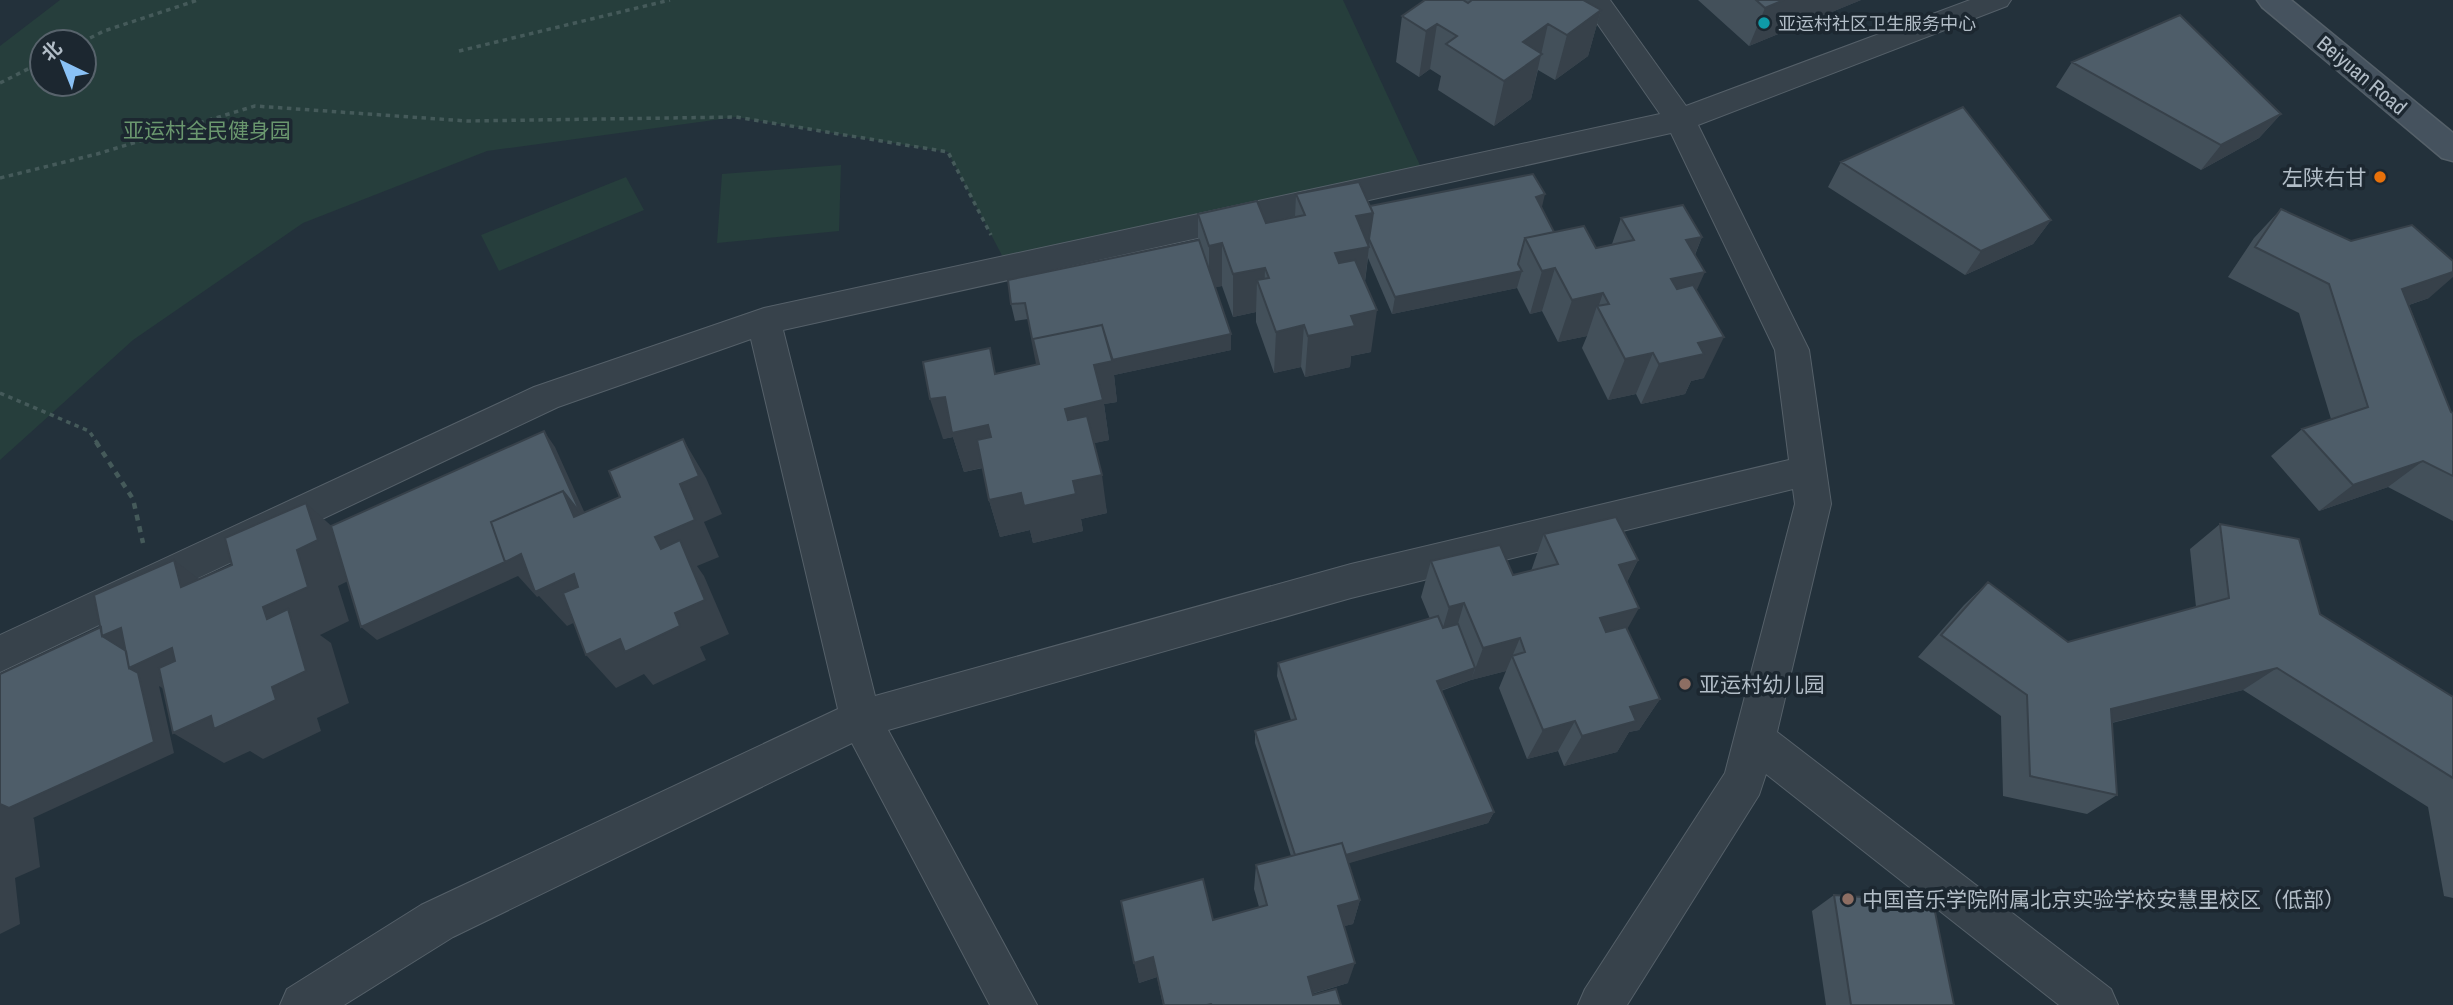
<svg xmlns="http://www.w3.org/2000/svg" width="2453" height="1005" font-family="'Archivo Narrow','Noto Sans SC',sans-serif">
<rect width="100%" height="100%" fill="#23313b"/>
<path fill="#263e3c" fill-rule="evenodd" d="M60,0h1283l82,176 -417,91 -60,-115 -212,-35 -249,34 -184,72 -170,117 -133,120v-414zM42,42h42v42h-42z
M841,165l-2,66 -122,12 5,-69z
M626,177l18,33 -145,61 -18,-36z"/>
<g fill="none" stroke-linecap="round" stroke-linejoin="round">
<g stroke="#556069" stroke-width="2">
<path id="street" d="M1581,0h29l76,106 284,-106h41l-4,6 -309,119 111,225 22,154 -54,228 334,257 7,16h-59l-293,-231 -7,21 -132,210h-49l7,-16 140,-216 70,-269 -2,-15 -442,109 -463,132 149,275h-47l-138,-262 -399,194 -109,68h-64l7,-16 134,-84 417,-196 -87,-370 -193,68 -558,265v-37l534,-248 230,-79 896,-194zM1671,133l104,217 14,110 -438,104 -476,132 -92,-366z"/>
</g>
<g stroke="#556069" stroke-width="3">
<path id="secondary" d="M2257,0h34l162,133v28l-11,-3 -180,-151z"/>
</g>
<path stroke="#455a5a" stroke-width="3.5" stroke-dasharray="4.5 4.5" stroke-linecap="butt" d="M82,42l22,-11 94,-31
M459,51l211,-51
M0,83l42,-21
M0,178l97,-24 158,-48 212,15 269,-4 212,35 43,83
M0,393l89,38 9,13"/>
<path stroke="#455a5a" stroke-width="4.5" stroke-dasharray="6 6" stroke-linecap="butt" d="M96,442l37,57 10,44"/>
<use href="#street" fill="#37424b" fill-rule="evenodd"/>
<use href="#secondary" fill="#45525e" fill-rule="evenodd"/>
</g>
<path fill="#43505a" d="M1425,0h158l18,10 -13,46 -33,24 -17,-10 -7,29 -37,27 -56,-36 3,-14 -11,-7 -11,8 -23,-15 6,-46z
M1698,0h163l-112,46z
M2072,62l209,52 -22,24 -58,32 -145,-83z
M1841,162l210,58 -18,24 -68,31 -137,-88z
M1296,194l74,12 172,2 12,24 42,16 16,-4 9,-26 81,19 -7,18 1,35 8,88 -13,3 -6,13 -44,10 -5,-10 -28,6 -26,-52 5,-12 -29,6 -16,-31 -12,3 -13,-26 -125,26 -24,-56 -3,24 6,70 -20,4 -1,11 -45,10 -4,-10 -27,6 -18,-51v-10l-23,5 -11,-31 -7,1 16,47v16l-117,25 3,27 -13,2 5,36 -15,3 13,70 -26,6 2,12 -50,12 -3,-13 -30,7 -11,-37 -6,-32 -19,4 -11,-35 -10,2 53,-65 41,-9 -9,-46 -13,2 -4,-17 187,-64v-26l68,9 29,-6z
M2281,209l148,89 -20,7 42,107 2,1v108l-65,-34 -69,24 -48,-55 31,-27 29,-10 -32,-106 -71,-36 26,-39z
M2220,524l100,90 133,83v201l-9,-2 -16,-89 -185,-117 -131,33 5,72 -30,19 -84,-18 -2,-80 -83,-59 46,-52 24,-23 80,60 128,-35 -6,-58z
M1544,534l94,26 -11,22v48l33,69 -21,31 -10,2 -12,20 -53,14 -6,-15 -31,8 -28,-71 7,-17 -35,9 -30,11 53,121 -6,11 -140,40 12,37 -7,24 -9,2 4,57 -36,11 1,1 28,10h-178l-6,-28 -18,6 -18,-82 92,19 46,-13 -5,-18 2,-24 35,-9 -36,-113v-12l36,-11 -14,-44 1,-13 152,-44 -9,-22 10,-36 82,14 18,-4z
M1834,895l120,110h-128l-14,-94z"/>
<path fill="#37414a" d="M1784,0h77l-112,46 16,-38z
M1601,10l-13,46 -33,24 12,-45z
M1437,24l-7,45 -11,8 7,-46z
M1548,24l-17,75 -37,27 10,-45 19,-39z
M2281,114l-22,24 -58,32 20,-25z
M1545,194l-4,17 -5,-14z
M1373,213l-9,76 -33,7 4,-43 21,-37z
M2051,220l-18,24 -68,31 16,-24z
M1702,237l-16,39 19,-4 -19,42 -32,7 32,-81z
M1222,243v43l-13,3v-43z
M1265,268l-1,32 -7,-20 -1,32 -23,5v-43z
M1555,268l-13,43 -12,3 12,-43z
M1522,271l-5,17 -125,26 3,-17z
M2453,272v5l-24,21 -59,20 32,-29z
M1603,293l-5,15 -1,-2 -10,30 -29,6 14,-42z
M1377,310l-6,42 -20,4 -1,11 -45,10 3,-41 43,-20z
M1304,325l-3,42 -27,6 2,-41z
M1231,334v16l-117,25 3,27 -13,2 5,36 -37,8 -33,-84 69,-3z
M1724,337l-20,41 -13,3 -6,13 -44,10 18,-40 39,-21z
M1653,353l-17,41 -28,6 17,-41z
M945,397l43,28 10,39 -34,8 -11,-35 -10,2 -13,-40z
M544,431l11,16 37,82 -18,45 29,35 -36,17 -28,-30 -2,1 -19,-21 -141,64 -16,-13z
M683,439l23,39 16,36 -18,8 15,35 -22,9 7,10 25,58 -29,13 6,13 -53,25 -9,-11 -28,14 -30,-33 89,-42 -14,-64 -6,-12 25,-53z
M2423,461l-35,26 -69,24 34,-26z
M1102,475l5,38 -26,6 2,12 -50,12 -3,-13 -30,7 -11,-37z
M306,503l41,37 11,36 -20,10 11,35 -29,14 11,8 18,60 -32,15 4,13 -58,28 -13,-8 -26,12 -51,-30 99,-46 -5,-68 -4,-12 34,-57z
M174,560l47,36 -40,-9z
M1638,560l-18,36 -1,-31z
M1464,603l-10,34 -15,4 10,-34z
M1639,608l-19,34 -37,10 17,-34z
M121,628l51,20 49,33 -40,19 -22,-14 15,67 -141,65 1,1 6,48 -25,11 5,46 -20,10v-130l129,-136 -27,-32z
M1520,638l-14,33 -35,9 12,-32z
M1475,668l-4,12 -38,13 4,-12z
M2277,668l-34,22 -161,40 29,-21z
M1660,699l-21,31 -10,2 -12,20 -53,14 18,-30 48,-29z
M1575,721l-17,30 -31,8 16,-29z
M1494,812l-6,11 -190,55 2,-10z
M1360,900l-7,24 -21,5 6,-23z
M1153,957l4,20 -18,6 -5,-20z
M1355,963l-7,20 -45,13 5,-19z"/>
<path fill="#4e5d69" stroke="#37414a" stroke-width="2" d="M1425,0h38l5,3 4,-3h111l18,10 -34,25 -19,-11 -25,18 19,12 -38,27 -58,-37 11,-8 -20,-12 -11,7 -24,-15z
M1756,0h28l-19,8z
M2180,15l101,99 -60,31 -149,-83z
M1963,107l88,113 -70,31 -140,-89z
M1533,174l12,20 -9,3 18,35 -29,6 -7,26 4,7 -127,26 -26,-58 4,-26 -3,-7z
M1359,182l14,31 -17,3 13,31 -34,6 4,10 16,-3 22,50 -26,6 4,10 -47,10 -4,-11 -28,7 -19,-52 12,-2 -4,-10 -32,6 -11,-31 -13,3 -11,-32 59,-13 9,22 39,-8 -9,-21z
M1683,205l19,32 -16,3 19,32 -34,7 6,10 16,-4 31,52 -26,6 6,11 -45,10 -6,-11 -28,6 -28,-53 12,-2 -6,-11 -31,7 -17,-32 -13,3 -17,-33 59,-12 12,22 38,-8 -13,-22z
M2281,209l70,32 61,-16 41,36v11l-51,17 49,123 2,1v63l-30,-15 -70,24 -51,-56 66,-22 -39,-123 -74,-37z
M1199,240l32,94 -119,26 -10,-35 -69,14 4,25 -12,-61 -14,1 -3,-24z
M1102,325l11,36 -19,4 9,35 -38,9 3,11 19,-4 15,59 -29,6 3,13 -52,12 -3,-13 -32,7 -12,-60 14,-3 -3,-12 -36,8 -7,-36 -15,2 -7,-37 67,-14 5,26 44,-10 -6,-25z
M544,431l37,83 -18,-23 -72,31 14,40 -144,65 -30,-101z
M683,439l16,37 -19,8 15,36 -40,17 6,12 19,-9 25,60 -30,13 5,13 -55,26 -5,-13 -34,16 -23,-62 15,-6 -4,-13 -39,18 -14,-38 -16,8 -14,-40 72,-31 11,26 46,-20 -11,-26z
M306,503l12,37 -21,10 11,37 -45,20 4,12 21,-10 18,62 -34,16 4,13 -62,29 -3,-13 -38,17 -14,-65 16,-7 -3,-13 -43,20 -8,-40 -19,8 -8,-41 80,-35 7,27 51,-22 -7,-27z
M1616,517l22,43 -19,5 20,43 -39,10 6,14 20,-5 34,72 -30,8 6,14 -54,15 -7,-15 -32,9 -31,-74 13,-4 -5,-14 -37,10 -19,-45 -15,4 -18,-46 69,-16 13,30 45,-11 -14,-30z
M2220,524l79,15 21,75 133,83v81l-176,-110 -166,41 6,86 -87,-19 -3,-81 -86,-60 47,-53 80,60 161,-44z
M1438,616l5,12 15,-4 17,44 -38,13 57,131 -148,43 -4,-12 -47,12 -40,-124 41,-12 -18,-56z
M101,627l1,9 24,15 3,17 9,5 16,69 -145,66 -9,-4v-130z
M1342,843l18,57 -22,6 17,57 -47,14 5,18 23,-6 5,16h-129l-1,-1 -4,1h-43l-11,-48 -19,6 -13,-62 82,-22 10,41 54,-15 -11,-40z
M1834,895l99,7 21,103h-103z"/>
<circle fill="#0f9aa8" stroke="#1c2730" stroke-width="2.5" cx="1764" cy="23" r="7"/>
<circle fill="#e8710a" stroke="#1c2730" stroke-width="2.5" cx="2380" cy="177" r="7"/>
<g fill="#8d6e63" stroke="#1c2730" stroke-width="2.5">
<circle cx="1685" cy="684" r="7"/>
<circle cx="1848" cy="899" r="7"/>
</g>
<g text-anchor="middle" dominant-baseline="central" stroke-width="7" stroke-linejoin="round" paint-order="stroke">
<g font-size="18" fill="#b2bdc7" stroke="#1c2730" text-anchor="start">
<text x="1778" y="23">亚运村社区卫生服务中心</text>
</g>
<g font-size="21" fill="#b2bdc7" stroke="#1c2730">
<text transform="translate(2362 75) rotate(40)">Beiyuan Road</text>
</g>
<g font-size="21" fill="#6a976e" stroke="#1c2730">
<text x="207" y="130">亚运村全民健身园</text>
</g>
<g font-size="21" fill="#b2bdc7" stroke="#1c2730" text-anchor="start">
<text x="2366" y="177" text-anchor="end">左陕右甘</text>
<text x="1699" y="684">亚运村幼儿园</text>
<text x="1862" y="899">中国音乐学院附属北京实验学校安慧里校区（低部）</text>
</g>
</g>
<g transform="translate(63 63) rotate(317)"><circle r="33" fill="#1c2730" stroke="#58636c" stroke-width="2"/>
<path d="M0-5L12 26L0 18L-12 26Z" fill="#89c1f5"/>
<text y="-10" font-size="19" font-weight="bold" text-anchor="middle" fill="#b2bdc7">北</text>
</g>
</svg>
